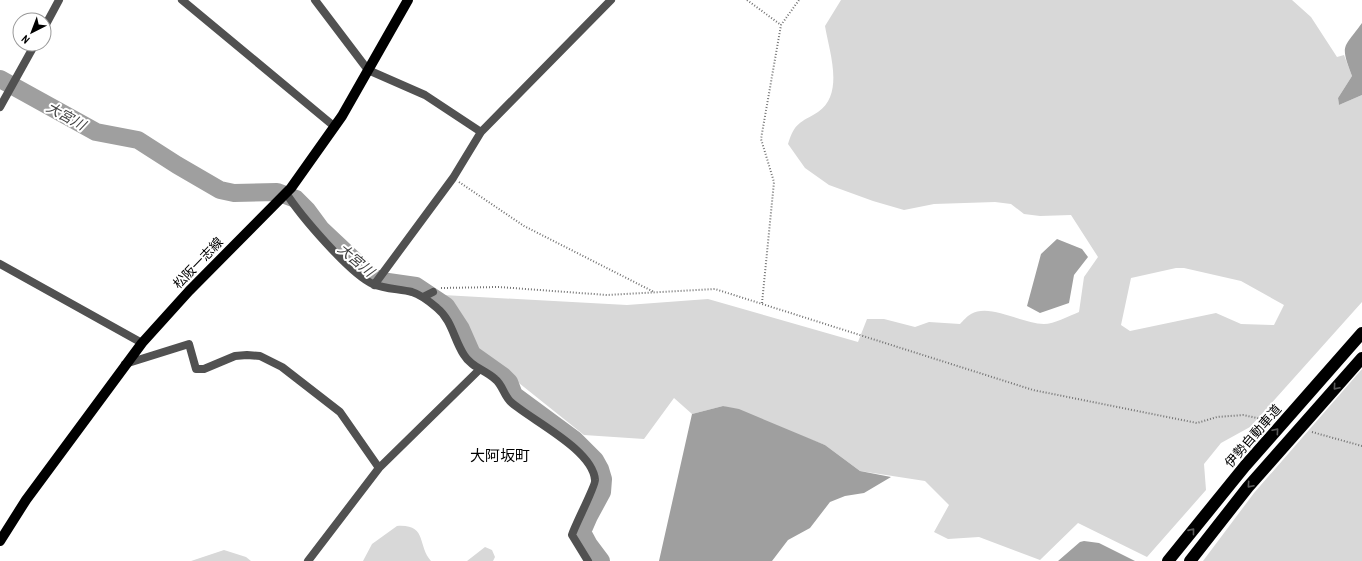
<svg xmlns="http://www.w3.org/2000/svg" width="1362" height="561" font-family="'Archivo Narrow','Noto Sans JP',sans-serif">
<rect width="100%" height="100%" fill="#fff"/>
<path fill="#d8d8d8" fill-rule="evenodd" d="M841,0h451l19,17 26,40 7,-2 8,21 -14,22 1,7 23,-10v207l-112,125 -29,16 -17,21 2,26 -59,67 -69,-34 -38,37 -61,-23 -31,2 -14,-7 15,-27 -24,-24 -65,-10 -35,-26 -102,-39 -31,8 -18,-16 -30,41 -60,-4 -110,-88 -31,-52 184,10 81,-6 150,43 9,-23h17l31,8 14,-5 31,2c3,-3 7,-8 11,-10 19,-11 51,10 73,10 10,0 25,-8 35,-12l5,-35 14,-20 -27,-42 -31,1 -16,-2 -13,-10 -16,-2 -61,2 -30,6 -31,-9 -44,-16 -24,-17 -17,-24c7,-22 12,-21 30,-32 27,-18 11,-61 7,-86zM1176,268h8l57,13 43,24 -10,20 -33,-1 -25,-11 -86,18 -9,-6 10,-47z
M1362,369v192h-159l51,-68z
M397,526c31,-2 20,20 34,35h-68l9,-17z
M485,547l7,3 3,7 -2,4h-26z
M224,550l22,7 5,4h-60z"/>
<path fill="#9f9f9f" d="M1362,23v72l-23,10 -1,-7 14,-22c-12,-32 -9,-27 10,-53z
M1057,239l25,10 6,8 -14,18 -5,28 -29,10 -13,-7 14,-52z
M723,406l16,3 86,36 35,26 31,6 -27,16 -19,3 -15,6 -20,26 -22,12 -16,21h-113l33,-147z
M1084,541l15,2 36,18h-77l22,-19z"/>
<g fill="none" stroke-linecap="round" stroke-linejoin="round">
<path stroke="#9f9f9f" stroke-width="18" d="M0,79l96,53 42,8 39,25 43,25 14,3 43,-1 19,7 11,11 14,19 51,48 16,5 28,4 30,20 15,23 11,25 31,22 6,6 5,13 61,45 20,20 5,9 3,10 -1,13 -13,24 -7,16 7,13 12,16"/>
<path stroke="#737373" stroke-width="2" stroke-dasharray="1 2" stroke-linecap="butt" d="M747,0l34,25
M459,182l65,44 130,66
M441,288l58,-1 108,8 108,-6 318,101 164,33 20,-6 26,-2 28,6
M762,303l12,-121 -13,-43 20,-114 18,-25
M1312,432l50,14"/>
<path stroke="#515151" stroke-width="8" d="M182,0l153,127
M315,0l53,70 57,25 56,37
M44,28l15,-28
M0,107l35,-63
M286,193c14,22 64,81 87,91 12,5 27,5 39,8 10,3 18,10 25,16 15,12 17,32 27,47 7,12 21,15 31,24 8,6 9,18 17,24 21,18 81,47 83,77 1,5 -20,45 -23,55l16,26
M0,264l142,79
M374,285l79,-107 28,-46 130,-132
M423,297l10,-5
M125,364l64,-20 7,25h8l31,-13 12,-1 13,1 22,11 58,45 39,56
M308,561l71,-93 100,-98"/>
<path stroke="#000" stroke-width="10" d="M0,541l26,-41 116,-157 47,-52 102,-103 51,-72 66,-116"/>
<path stroke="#000" stroke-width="12" d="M1168,561l77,-95 117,-133
M1190,561l58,-74 114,-129"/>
</g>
<defs><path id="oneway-chevron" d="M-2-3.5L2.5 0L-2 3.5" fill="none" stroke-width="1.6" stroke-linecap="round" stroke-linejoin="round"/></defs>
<g stroke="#595959">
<use href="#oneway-chevron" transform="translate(1336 387) rotate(131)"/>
<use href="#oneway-chevron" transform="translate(1276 431) rotate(-49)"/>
<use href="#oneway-chevron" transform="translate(1250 485) rotate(131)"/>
<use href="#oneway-chevron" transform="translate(1192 531) rotate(-51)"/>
</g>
<g text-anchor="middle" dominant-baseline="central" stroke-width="4" stroke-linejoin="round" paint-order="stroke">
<g font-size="13" fill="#000" stroke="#fff">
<text transform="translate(198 263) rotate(-46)">松阪一志線</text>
<text transform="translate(1253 436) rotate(-49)">伊勢自動車道</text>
</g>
<g font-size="14" font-style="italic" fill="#404040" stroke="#fff">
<text transform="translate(66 116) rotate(29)">大宮川</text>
<text transform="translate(356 260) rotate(40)">大宮川</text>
</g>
<g font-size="15" fill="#000" stroke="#fff">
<text x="500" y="455">大阿坂町</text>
</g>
</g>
<g transform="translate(32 32) rotate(222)"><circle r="19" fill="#ffffff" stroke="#999999"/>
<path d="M0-3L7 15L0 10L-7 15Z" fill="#000000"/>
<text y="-6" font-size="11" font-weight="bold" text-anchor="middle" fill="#000000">N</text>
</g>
</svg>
